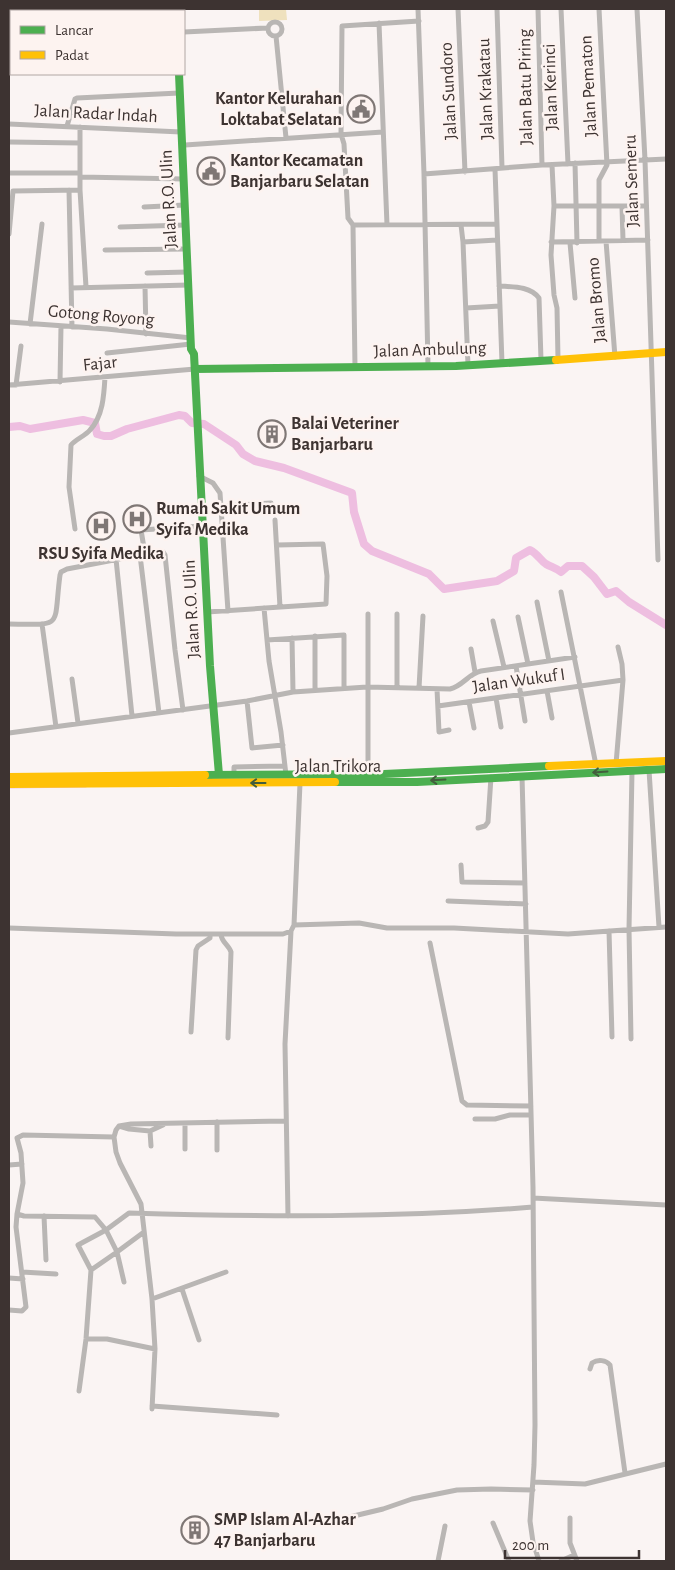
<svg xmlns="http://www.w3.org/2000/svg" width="675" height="1570" font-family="'Alegreya Sans',sans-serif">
<rect width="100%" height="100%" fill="#faf4f3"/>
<path fill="#efe1be" d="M259,9h27l1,11 -28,1z"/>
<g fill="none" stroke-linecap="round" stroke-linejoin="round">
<path stroke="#eebee0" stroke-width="1" d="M9,788l77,-1"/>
<path stroke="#eebee0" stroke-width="8" d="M9,427l11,-1 10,3 53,-9 12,3 2,11 7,2h7l16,-7 52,-14 6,1 7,7 12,1 32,21 7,9 12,7 29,7 68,25 2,19 10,32 8,7 57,23 15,15 53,-8 17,-10 2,-13 14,-8c8,4 10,10 16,14 5,3 10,4 15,8l7,-6h14l12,11 13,17 9,-3 13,11 37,23"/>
<path stroke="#b9b6b4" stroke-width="5" d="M93,9l1,2
M117,9l1,2
M418,9l6,165 4,192
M458,9l7,163
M497,9l5,159
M538,9l4,156
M561,9l7,155
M599,9l8,156 -8,15v60
M637,9l8,151 13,400
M268 29a7 7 0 1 1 14 0a7 7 0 1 1-14 0Z
M379,23l8,202
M184,32l83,-4
M276,36l10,102
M9,124l172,8
M67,126l8,-27 2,-1 102,-5
M80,127v63l6,97
M9,142l71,1
M185,145l198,-13
M575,163l2,80
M552,165l2,41 -3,49 3,40 3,13 1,51
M495,169l7,194
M9,173h71
M424,174l118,-9 124,-6
M80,177l104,2
M69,190l3,137
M554,206h92
M144,207l41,-2
M622,207l1,33
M353,225l-5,-7 -4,-74 -3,-10 1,-108 77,-5
M461,225l2,17
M120,227l66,-2
M9,234l4,-43 67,-1
M606,241l9,116
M551,242l97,-2
M570,243l5,55
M105,250l82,-1
M147,273l41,-1
M145,286l1,48
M499,286c14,1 31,0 40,12l2,62
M71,288l118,-3
M466,308l34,-2
M9,322l98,7 84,9
M30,324l12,-100
M107,353l84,-9
M468,365l-5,-123 34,-2
M355,367l-2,-142 144,-1
M60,382l1,-56
M9,385l186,-16
M16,385l5,-39
M199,476l14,7 7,10 8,118
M221,506l50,-3
M275,520l5,87
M75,529l-6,-42 2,-42c5,-6 14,-9 19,-15 13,-14 14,-35 15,-53
M145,554l-4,-24 61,-4
M140,555l19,158
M116,559l16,157
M561,592l35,173
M537,602l12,59
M264,608l5,53 12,71 5,43
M207,612l119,-8 1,-28 -4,-32 -46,1
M397,614v73
M518,617l10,47
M493,621l11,46
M9,624c56,1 44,4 51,-49l1,-3 6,-3 78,-15 18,-2 2,3 10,95 8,60
M42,624l14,103
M292,638l1,54
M267,640l77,-5v53
M471,649l4,23
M516,666l9,55
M72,679l6,44
M419,688l4,-72
M437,689l2,43 10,-2
M315,690v-54
M547,691l5,27
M496,698l5,29
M247,701l5,47 31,-3
M469,702l5,26
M438,706l185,-26
M9,733l238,-32 46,-9 74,-5 83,2c13,-3 18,-15 31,-18l94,-14
M616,764l7,-84 -1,-16 -4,-17
M649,770l10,157
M368,774v-160
M234,775v-8l51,-1
M522,776l11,411 2,238 -1,40 -4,56 3,21 6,19
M478,828l7,-2 3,-4 3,-45
M461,865l1,17 63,1
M448,901l78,3
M294,925l65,-2 28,5h67l114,6 98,-7
M9,928l167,6h107l8,-3
M609,931l3,106
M221,934c0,8 8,11 10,18l-3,86
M430,943l32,158 5,4 64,1
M191,1032l5,-82 2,-4 12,-8v-4
M631,1039l-2,-110 3,-158
M475,1119h20l15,-4h21
M217,1122v28
M119,1126l10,3 21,2
M151,1146l-1,-15 13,-6
M185,1149v-26
M9,1165l13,-1
M533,1198l133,7
M44,1216l2,44
M288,1216l-3,-172 6,-113 3,-6 6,-142
M91,1270l26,-18 -11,-22 -11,-13 -71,-1 -7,-2 6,-31 -2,-30 -4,-15 6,-3 91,2
M22,1272l34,2
M9,1278l14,1
M124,1282l-7,-30 27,-20
M182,1289l17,51
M152,1299l74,-27
M9,1310l13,1 4,-4 -10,-80 1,-13
M86,1339h21l48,10
M590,1369l2,-6c6,-4 14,-3 18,2l15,108
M79,1391l7,-52 5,-69 -13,-25 28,-15 23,-17c134,4 269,5 404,-6
M152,1406l125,9
M152,1409l3,-60 -3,-50 -11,-95 -21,-41 -4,-11 -2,-15 2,-7 3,-4 12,-2 154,-3
M533,1482l52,2 81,-20
M570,1518v25l7,18
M341,1519l42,-10 29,-10 45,-9 34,-1 42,1
M493,1523l16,38
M438,1561l7,-35
M561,1561l13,-6"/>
<path stroke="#4caf50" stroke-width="8" d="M179,9v2
M179,74l12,275 3,5 16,312 9,109
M195,369l261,-3 100,-6
M205,775l179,-1 165,-8
M335,782h82l249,-13"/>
<path stroke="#ffc107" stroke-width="8" d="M556,360l110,-8
M549,766l117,-5
M9,777l196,-2
M9,784l326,-2"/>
</g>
<defs><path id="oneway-shaft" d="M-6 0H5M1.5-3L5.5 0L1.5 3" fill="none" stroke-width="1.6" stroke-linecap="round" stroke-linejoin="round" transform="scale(1.25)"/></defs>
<g stroke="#425e3c">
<use href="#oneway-shaft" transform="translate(600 772) rotate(176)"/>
<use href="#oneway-shaft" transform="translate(438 780) rotate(177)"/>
<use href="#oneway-shaft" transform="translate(258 783) rotate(180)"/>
</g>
<defs>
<g id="civic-ring" transform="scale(1.4375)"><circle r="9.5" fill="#fdf3f0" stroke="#7f7775" stroke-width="1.5"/><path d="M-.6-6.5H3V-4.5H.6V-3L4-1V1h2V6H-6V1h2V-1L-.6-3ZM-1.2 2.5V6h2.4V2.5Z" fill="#7f7775"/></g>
<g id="building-ring" transform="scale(1.4375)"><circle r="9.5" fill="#fdf3f0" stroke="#7f7775" stroke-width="1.5"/><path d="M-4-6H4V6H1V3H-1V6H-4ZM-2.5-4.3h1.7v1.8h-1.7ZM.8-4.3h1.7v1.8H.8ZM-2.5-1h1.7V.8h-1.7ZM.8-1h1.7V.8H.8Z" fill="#7f7775"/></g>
<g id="hospital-ring" transform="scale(1.4375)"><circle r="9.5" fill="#fdf3f0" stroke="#7f7775" stroke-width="1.5"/><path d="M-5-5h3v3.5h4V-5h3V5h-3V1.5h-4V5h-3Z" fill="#7f7775"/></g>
</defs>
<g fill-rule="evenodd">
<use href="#civic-ring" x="361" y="109"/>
<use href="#civic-ring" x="211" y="171"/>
<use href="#building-ring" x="272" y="434"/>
<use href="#hospital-ring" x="137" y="519"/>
<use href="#hospital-ring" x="101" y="526"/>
<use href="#building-ring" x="195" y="1530"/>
</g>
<g text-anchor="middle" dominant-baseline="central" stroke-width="5" stroke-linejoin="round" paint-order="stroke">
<g font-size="18" fill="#3d3331" stroke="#fdf3f0">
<text transform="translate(589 86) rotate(-93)">Jalan Pematon</text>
<text transform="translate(526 87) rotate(-91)">Jalan Batu Piring</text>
<text transform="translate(551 87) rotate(-92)">Jalan Kerinci</text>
<text transform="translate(486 89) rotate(-92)">Jalan Krakatau</text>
<text transform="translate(449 91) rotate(-93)">Jalan Sundoro</text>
<text transform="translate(96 114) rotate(3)">Jalan Radar Indah</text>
<text transform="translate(632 181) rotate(-92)">Jalan Semeru</text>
<text transform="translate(169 199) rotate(-93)">Jalan R.O. Ulin</text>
<text transform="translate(597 300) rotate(-95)">Jalan Bromo</text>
<text transform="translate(101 316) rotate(5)">Gotong Royong</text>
<text transform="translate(430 350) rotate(-2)">Jalan Ambulung</text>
<text transform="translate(100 364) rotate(-6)">Fajar</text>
<text transform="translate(192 609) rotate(-93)">Jalan R.O. Ulin</text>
<text transform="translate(519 681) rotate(-8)">Jalan Wukuf I</text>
<text x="338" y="767">Jalan Trikora</text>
</g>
<g font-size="18" font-weight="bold" fill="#3d3331" stroke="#fdf3f0" text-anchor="start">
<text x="342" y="99" text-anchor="end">Kantor Kelurahan<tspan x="342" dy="21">Loktabat Selatan</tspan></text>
<text x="230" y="161">Kantor Kecamatan<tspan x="230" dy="21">Banjarbaru Selatan</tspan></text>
<text x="291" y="424">Balai Veteriner<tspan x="291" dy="21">Banjarbaru</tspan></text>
<text x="156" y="509">Rumah Sakit Umum<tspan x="156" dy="21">Syifa Medika</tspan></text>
<text x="101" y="554" text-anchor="middle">RSU Syifa Medika</text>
<text x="214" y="1520">SMP Islam Al-Azhar<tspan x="214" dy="21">47 Banjarbaru</tspan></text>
</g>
</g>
<rect width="675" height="1570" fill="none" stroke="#3d3331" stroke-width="20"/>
<rect x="10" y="10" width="175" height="65" fill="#fdf3f0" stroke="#b0a6a4"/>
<rect x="20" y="26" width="25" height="8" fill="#4caf50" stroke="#b0a6a4"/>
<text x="55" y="35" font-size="15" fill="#3d3331">Lancar</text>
<rect x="20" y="51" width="25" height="8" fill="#ffc107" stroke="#b0a6a4"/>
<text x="55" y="60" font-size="15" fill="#3d3331">Padat</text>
<path d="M505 1550v8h134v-8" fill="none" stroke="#3d3331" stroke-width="2.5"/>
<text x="512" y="1550" font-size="15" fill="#3d3331" stroke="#fdf3f0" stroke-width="4" paint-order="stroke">200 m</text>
</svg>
